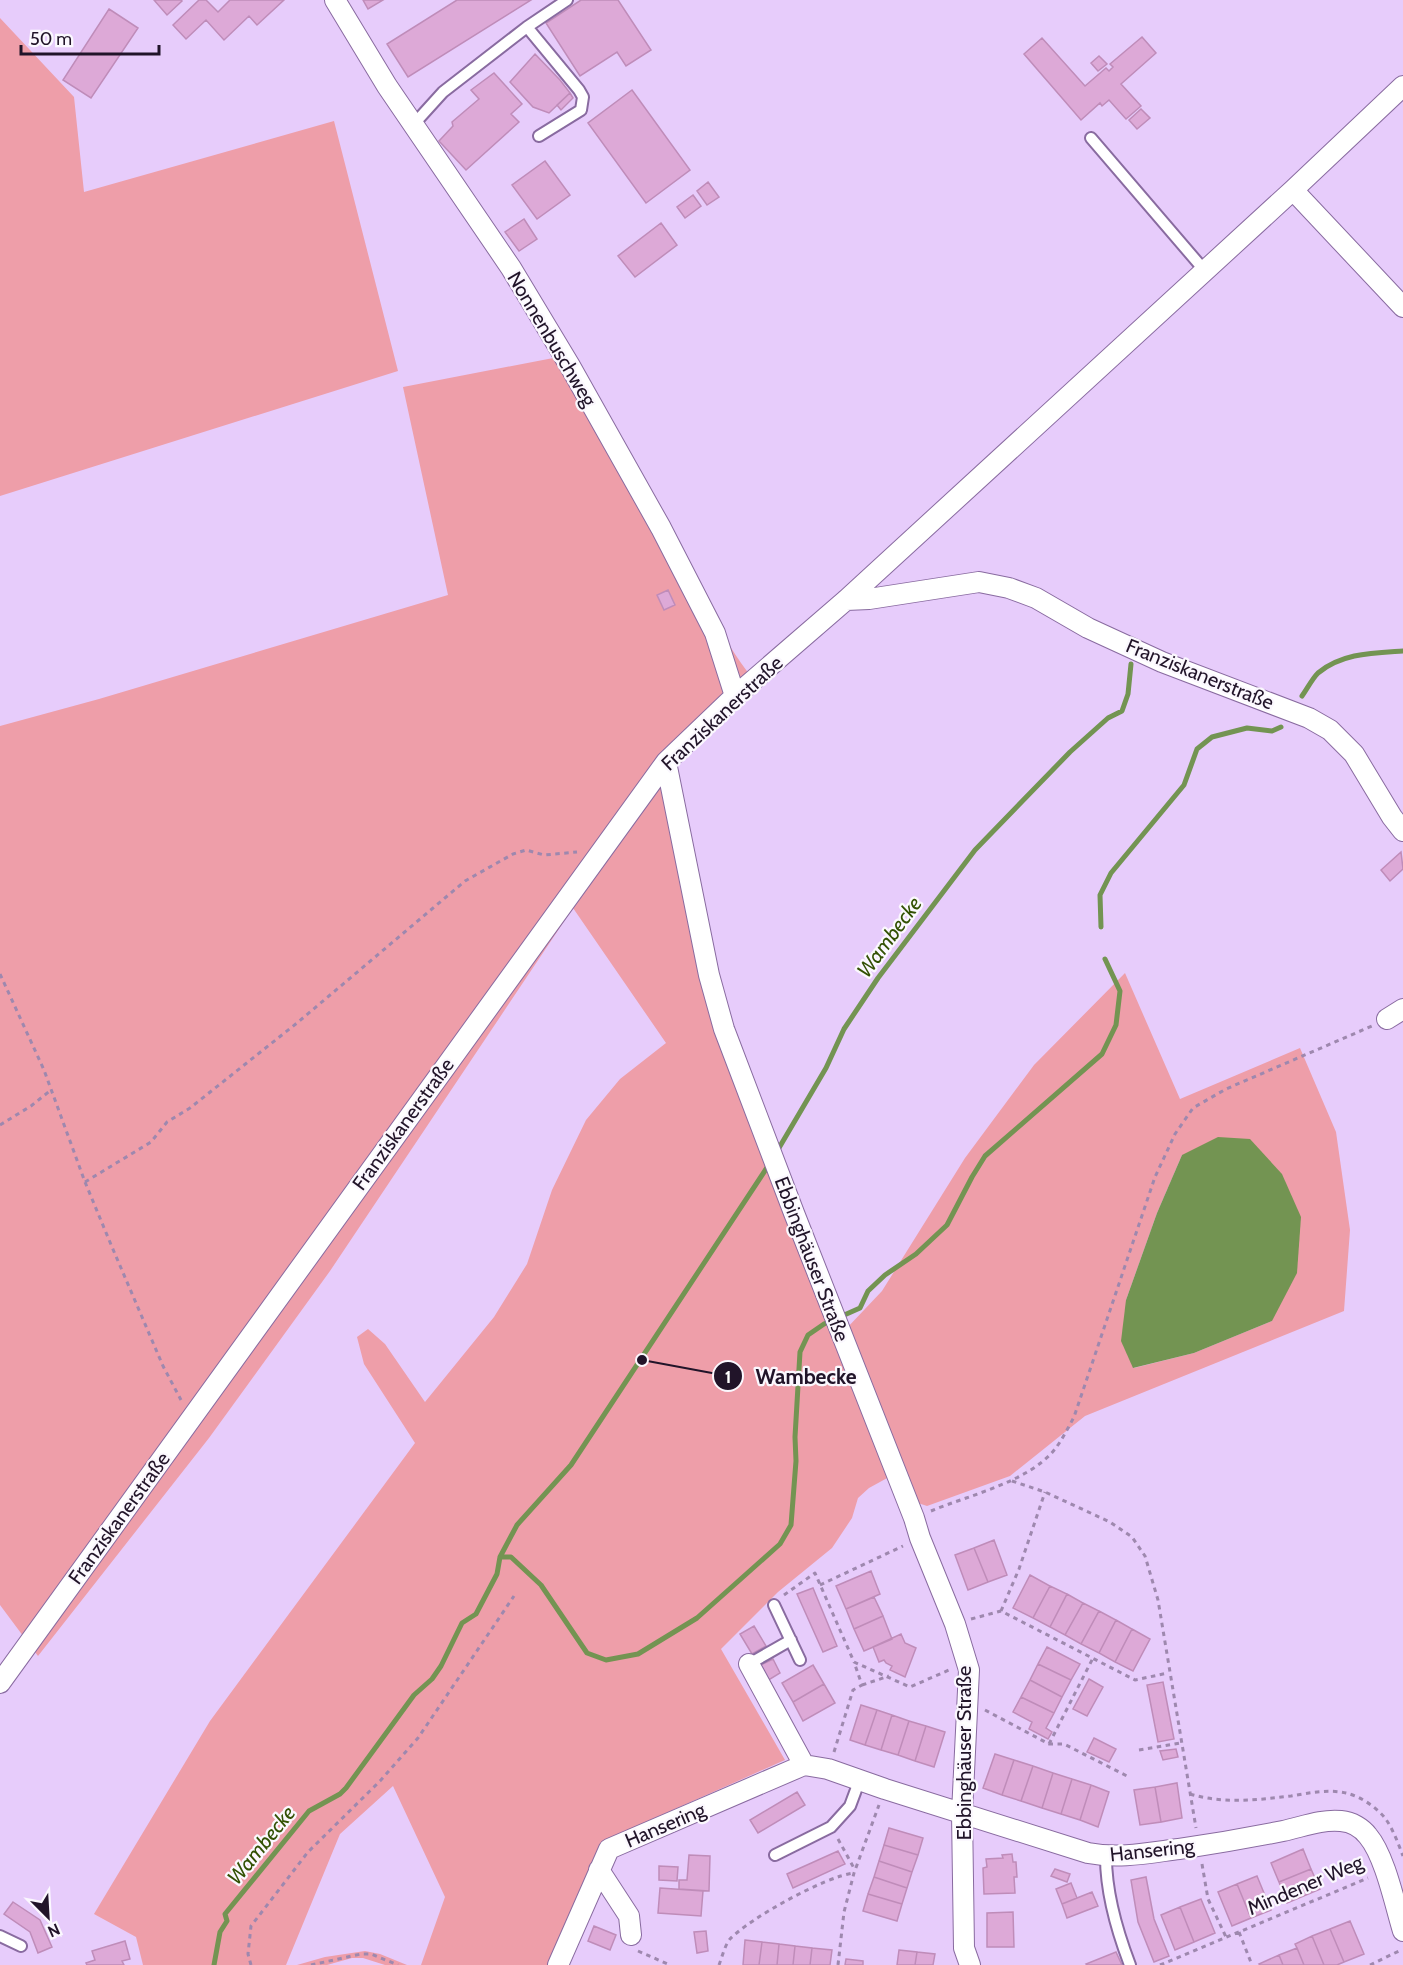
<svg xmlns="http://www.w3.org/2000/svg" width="1403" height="1965" font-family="Cabin,sans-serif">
<rect width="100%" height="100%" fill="#e7ccfb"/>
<path fill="#ee9ea9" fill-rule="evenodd" d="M0,18l74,79 10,95 250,-71 64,250 -398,125z
M574,354c37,62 71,128 104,192 24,49 46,100 82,141l-85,80 48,239 123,323 36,-38 83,-133 69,-93 91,-92 55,126 120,-51 36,84 14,98 -6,81 -259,105 -75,60 -83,30 -12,-4 -15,-31 -31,17 -11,10 -6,20 -20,30 -54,44 -57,57 64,111 -137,61 -49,25 -50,119h-128l24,-68 -52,-111 -53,48 -54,131h-143l-7,-28 -42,-23 116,-193 205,-278 -51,-79 -7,-27 11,-8 17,15 40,58 69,-85 33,-53 25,-74 34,-70 34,-41 46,-36 -93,-135 -243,363 -121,167 -171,218 -38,-51v-879l99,-27 349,-104 -45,-208zM1182,1155l90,166 -78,32 -60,15 -8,-68 31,-87z
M365,1951l15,3 27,11h-22l-22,-7h-11l-25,7h-30l28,-8z"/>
<path fill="#739452" d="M1218,1137l32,2 32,35 19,43 -4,56 -25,48 -78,32 -61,15 -12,-27 5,-41 31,-87 25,-58z"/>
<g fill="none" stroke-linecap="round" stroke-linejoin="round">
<path stroke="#739452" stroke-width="5" d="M1302,696c5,-7 10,-17 16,-23 24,-20 55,-20 85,-22
M1101,927l-1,-32 11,-22 73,-88 13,-36 15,-12 35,-9 25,3 9,-4
M776,1153l50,-85 18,-39 34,-51 97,-128 95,-98 38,-34 14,-7 6,-17 3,-30
M500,1557h11l30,28 46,68 19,7 32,-6 59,-36 83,-74 11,-19 5,-64 -1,-24 5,-85 8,-17 16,-11 36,-16 8,-17 17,-16 31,-21 31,-29 25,-48 13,-21 117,-102 14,-29 4,-34 -15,-32
M214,1965l6,-33 7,-11 -2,-7 84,-103 31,-17 6,-6 68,-93 18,-16 9,-13 21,-43 14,-9 21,-40 3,-17 17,-32 54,-60 199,-302"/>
</g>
<path fill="#dda9d7" stroke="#bf8cb9" stroke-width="1.5" d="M154,0h27l1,1 -15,14z
M199,0h7l12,12 12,-12h54l-27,25 -8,-9 -25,24 -18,-20 -20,19 -13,-14z
M363,0h20l-15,9z
M457,0h74l-123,77 -21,-33z
M581,0h37l33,50 -25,16 -9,-14 -37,24 -34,-53z
M109,9l29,19 -47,70 -28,-18z
M1142,37l14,16 -35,31 20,22 -15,13 -17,-19 -7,6 -2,-3 -19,17 -57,-66 18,-16 43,48 21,-18 3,3 4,-4 -3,-3z
M535,54l25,26 10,13 -21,20 -16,-6 -23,-25z
M1099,56l8,8 -9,7 -7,-8z
M494,73l28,31 -11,10 8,8 -53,48 -27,-29 14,-15 -1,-4 27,-23 -8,-9z
M632,90l58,80 -44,33 -58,-80z
M570,93l3,5 -12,12 -4,-5z
M1141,109l9,9 -13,11 -8,-9z
M545,161l25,34 -33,24 -25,-34z
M708,182l11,15 -12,8 -10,-14z
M693,195l8,11 -16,12 -8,-11z
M524,219l13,20 -18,12 -14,-19z
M661,223l16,22 -42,32 -17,-21z
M668,590l7,15 -11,5 -7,-15z
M1401,852l2,17 -13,12 -9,-11z
M994,1540l13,35 -19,7 -14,-34z
M974,1548l14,34 -20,8 -13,-35z
M871,1571l9,23 -34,15 -10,-23z
M1030,1575l20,11 -17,32 -20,-10z
M1050,1586l17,8 -17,33 -17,-9z
M813,1588l24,58 -14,6 -26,-58z
M1067,1594l16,9 -18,32 -15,-8z
M874,1597l9,19 -29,13 -8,-20z
M1083,1603l16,8 -18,33 -16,-9z
M1099,1611l17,9 -17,33 -18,-9z
M883,1616l9,23 -28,12 -10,-22z
M1116,1620l16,9 -17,33 -16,-9z
M754,1626l12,20 -14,8 -12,-20z
M1132,1629l18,10 -17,32 -18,-9z
M901,1634l4,9 11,5 -11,29 -15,-7 2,-4 -6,-3 -2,-3 -5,2 -6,-15z
M1047,1647l33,17 -9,16 -33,-16z
M773,1659l7,14 -13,8 -8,-15z
M1038,1664l33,16 -9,17 -32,-17z
M813,1665l11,19 -31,18 -11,-19z
M1089,1679l14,8 -16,29 -14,-7z
M1030,1680l32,17 -8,16 -33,-16z
M1163,1682l11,57 -16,3 -11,-57z
M824,1684l11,19 -32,18 -10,-19z
M1021,1697l33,16 -8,15 6,4 -4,7 -19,-10 3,-7 -19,-10z
M861,1705l16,5 -12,35 -15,-5z
M877,1710l15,5 -11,35 -16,-5z
M892,1715l17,6 -11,34 -17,-5z
M909,1721l17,5 -11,35 -17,-6z
M926,1726l19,6 -11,35 -19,-6z
M1094,1738l22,11 -7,13 -22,-10z
M1176,1749l2,8 -15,3 -3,-9z
M995,1754l19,6 -12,35 -19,-7z
M1014,1760l19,6 -12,35 -19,-6z
M1033,1766l20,7 -11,35 -21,-7z
M1053,1773l19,6 -11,35 -19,-6z
M1072,1779l19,6 -11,35 -19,-6z
M1177,1783l5,35 -21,4 -6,-35z
M1091,1785l18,7 -11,35 -18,-7z
M1155,1787l6,35 -21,3 -6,-35z
M797,1792l8,13 -47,28 -8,-13z
M889,1828l34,10 -5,17 -34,-10z
M884,1845l34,10 -6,17 -33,-11z
M1303,1849l8,20 -32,13 -8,-19z
M838,1851l7,13 -52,24 -6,-14z
M1012,1854l1,8h3l1,15h-3l1,16 -31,1 -1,-26 4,-1 -1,-8 17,-1 -1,-3z
M689,1855l21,1 -1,35 -30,-2v-9h8z
M879,1861l33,11 -5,16 -33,-11z
M659,1866l19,1 -1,14 -18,-1z
M1055,1869l15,5 -3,8 -16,-6z
M1311,1869l9,20 -33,14 -8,-21z
M1257,1876l14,34 -20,8 -14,-34z
M874,1877l33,11 -5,16 -34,-10z
M1146,1877l8,42 15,37 -15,6 -16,-40 -7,-42z
M1071,1883l6,15 -15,6 -6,-15z
M1237,1884l14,34 -19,8 -14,-34z
M660,1888l43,3 -2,25 -43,-3z
M1092,1892l6,14 -31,12 -5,-14z
M868,1894l34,10 -5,17 -34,-10z
M1201,1899l14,34 -21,9 -14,-35z
M13,1902l27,18 12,27 -14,6 -8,-21 -26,-18z
M1180,1907l14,35 -19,8 -14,-35z
M1013,1912l1,35h-27v-34z
M1350,1921l14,33 -20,8 -14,-33z
M594,1926l22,9 -6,15 -22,-9z
M1330,1929l14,33 -7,3h-13l-12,-29z
M706,1931l2,20 -11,2 -3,-21z
M1312,1936l12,29h-20l-7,-17 -2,-4z
M745,1940l17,2 -3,23h-16z
M125,1941l5,18 -8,2 2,4h-37l-1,-2 9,-3 -3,-9z
M762,1942l17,2 -2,21h-18z
M779,1944l16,2 -2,19h-16z
M795,1946l17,2 -2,17h-17z
M812,1948l20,2 -2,15h-20z
M1297,1948l7,17h-21l-4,-10z
M899,1950l18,2 -2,13h-18z
M917,1952l18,2 -2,11h-18z
M1116,1952l6,13h-35l-1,-1z
M1279,1955l4,10h-23l-1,-1z
M846,1959l17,2v4h-18z"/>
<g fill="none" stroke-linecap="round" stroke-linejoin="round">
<g stroke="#896ba0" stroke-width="14">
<path id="lane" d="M527,27l52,63 4,7 -2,13 -42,26
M414,124l29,-32 84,-65 40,-27
M1091,138l114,133
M774,1605l26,55
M749,1664l42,-24
M775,1855l56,-28 19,-21 10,-27
M1106,1857c0,36 11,74 24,108
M0,1936l21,10"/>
</g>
<g stroke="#896ba0" stroke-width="22">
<path id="street" d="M335,0l52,86 124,182 59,98 91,162 54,105 20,63
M1293,190l110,117
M846,600l23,-1 110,-17 30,6 27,10 52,30 74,34 147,56 21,12 24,24 38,63 11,14
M666,762l43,213 15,54 70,184 120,305 6,20 35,86 14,46 -7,143 2,135 6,17
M1387,1019l16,-10
M749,1664l55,101
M0,1683l666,-921 69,-66 111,-96 447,-410 110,-104
M599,1870l30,46 2,19
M558,1965l51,-116 195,-84 24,4 57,20 203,64c31,6 60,0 91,-4 34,-5 69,-11 104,-18 19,-4 38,-12 58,-10 11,1 21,7 27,15 17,20 27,69 35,95"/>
</g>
<path stroke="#9e88ae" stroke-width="3" stroke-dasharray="4.5 4.5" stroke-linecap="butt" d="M0,974l44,96 41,112 27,65 51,119 18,34
M0,1125l31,-19 20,-16
M85,1182l66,-40 16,-20 23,-14 107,-85 168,-142 48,-27 13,-4 18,5 33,-3
M1012,1481l33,11 65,30 22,15 13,19 13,44 38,228
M931,1511c38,-16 98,-29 124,-62 7,-9 13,-21 19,-32l81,-240 20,-43 18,-26 33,-19 146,-63
M820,1585l83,-39
M784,1595l31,-22 39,89 56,25 39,-17
M1001,1611l18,-42 26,-77
M971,1619l30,-8 134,69 33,-7
M862,1685l27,-9
M985,1710l64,34h15l63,32
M1049,1744l44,-86
M1139,1750l42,-7
M834,1752l19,-62 9,-5 -8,-23
M1190,1794c33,10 67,6 101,2 17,-3 38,-7 55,-3 14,3 30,14 39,25 8,11 13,25 18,38
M838,1839l17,31
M1202,1864l6,35 18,38
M1239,1932l13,33
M638,1951l32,14
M251,1965l-3,-11 3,-28 57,-74 72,-71 38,-43 96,-142
M311,1965l50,-11h10l27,11
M719,1965c3,-8 6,-20 11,-26 20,-21 96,-63 124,-66
M838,1965l6,-53 10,-39 25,-68
M1160,1965l208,-87
M1370,1965l31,-15"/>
<use href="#lane" stroke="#fff" stroke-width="10"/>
<use href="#street" stroke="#fff" stroke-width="20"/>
</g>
<g text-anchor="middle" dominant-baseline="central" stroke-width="4.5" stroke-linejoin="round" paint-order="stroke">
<g font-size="20" fill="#211429" stroke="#fbf8fe">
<text transform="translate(552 339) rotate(59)">Nonnenbuschweg</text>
<text transform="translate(1200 674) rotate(22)">Franziskanerstraße</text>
<text transform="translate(722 713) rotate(-43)">Franziskanerstraße</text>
<text transform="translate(403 1124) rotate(-54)">Franziskanerstraße</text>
<text transform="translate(812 1259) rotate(69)">Ebbinghäuser Straße</text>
<text transform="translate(119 1518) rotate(-54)">Franziskanerstraße</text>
<text transform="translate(964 1753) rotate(-90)">Ebbinghäuser Straße</text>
<text transform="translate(665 1825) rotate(-23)">Hansering</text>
<text transform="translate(1152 1850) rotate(-6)">Hansering</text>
<text transform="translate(1305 1885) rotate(-23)">Mindener Weg</text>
</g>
<g font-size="21" font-style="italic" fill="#335104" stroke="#fbf8fe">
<text transform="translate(889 937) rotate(-54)">Wambecke</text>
<text transform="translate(261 1845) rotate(-51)">Wambecke</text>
</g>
</g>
<path fill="none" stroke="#211429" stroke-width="2" d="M642 1360L728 1376"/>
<g fill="#211429" stroke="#fbf8fe" stroke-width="2">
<circle cx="642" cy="1360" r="6"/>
<circle cx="728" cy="1376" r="15"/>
</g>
<g font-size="18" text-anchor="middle" font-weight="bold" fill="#fff">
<text x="728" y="1383">1</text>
</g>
<g font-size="21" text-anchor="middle" font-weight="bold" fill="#211429" stroke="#fbf8fe" stroke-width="4.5" stroke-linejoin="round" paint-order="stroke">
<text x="806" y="1384">Wambecke</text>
</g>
<g transform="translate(48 1917) rotate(156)" stroke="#fbf8fe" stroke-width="4.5" paint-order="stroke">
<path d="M0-4.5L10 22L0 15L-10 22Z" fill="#211429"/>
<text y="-9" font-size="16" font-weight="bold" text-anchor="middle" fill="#211429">N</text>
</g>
<path d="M21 45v9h138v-9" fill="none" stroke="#211429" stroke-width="3"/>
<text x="30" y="45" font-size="18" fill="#211429" stroke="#fbf8fe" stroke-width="4.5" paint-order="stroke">50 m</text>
</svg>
